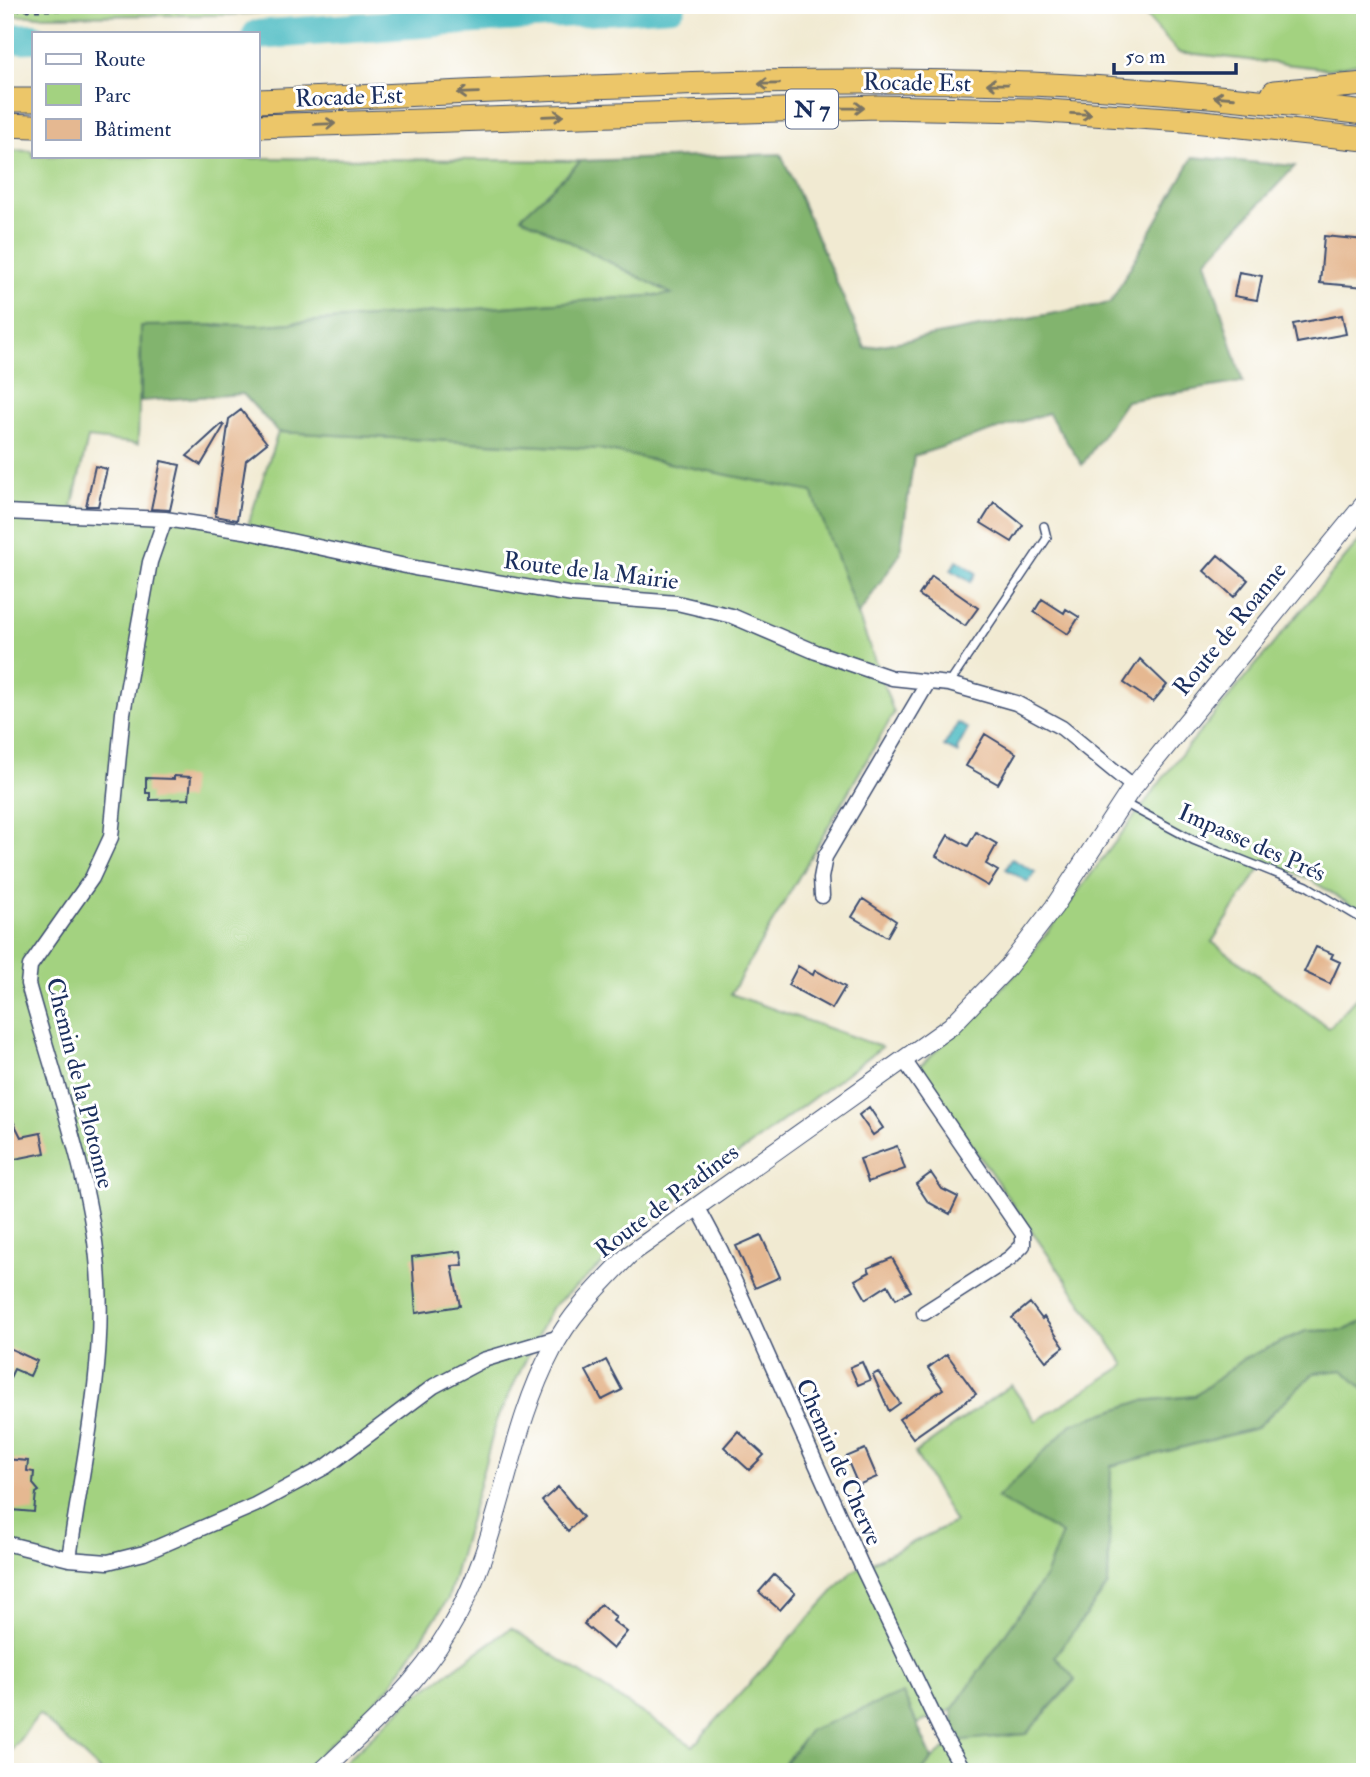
<svg xmlns="http://www.w3.org/2000/svg" width="1370" height="1777" font-family="'IM FELL Double Pica',serif">
<rect width="100%" height="100%" fill="#fff"/>
<filter id="ink" filterUnits="userSpaceOnUse"><feTurbulence type="fractalNoise" baseFrequency=".0143" numOctaves="2"/><feDisplacementMap in="SourceGraphic" scale="14" xChannelSelector="R" yChannelSelector="G"/><feConvolveMatrix kernelMatrix="1 2 1 2 8 2 1 2 1" color-interpolation-filters="sRGB"/></filter>
<filter id="wash" filterUnits="userSpaceOnUse"><feTurbulence type="fractalNoise" baseFrequency=".00686" numOctaves="4" result="noise"/><feDisplacementMap in="SourceGraphic" scale="28" xChannelSelector="R" yChannelSelector="G"/><feGaussianBlur stdDeviation="1.57" result="paint"/><feColorMatrix in="noise" values="0 0 0 0 0 0 0 0 0 0 0 0 0 0 0 0 0 1.4 0 .05"/><feComposite in="paint" operator="in"/></filter>
<g filter="url(#wash)">
<rect width="100%" height="100%" fill="#f1ead2"/>
<path fill="#a3d280" stroke="#5f806f" stroke-width="2" d="M5,5h364l-144,10 -220,1z
M1136,5h229v57l-36,7 -151,-17z
M5,150l28,1v5l548,5 -60,56 153,77 -409,31 -124,1 -3,118 -50,-6 -16,69 176,18 30,-93 321,17 214,43 81,221 -163,281 151,53 -200,149 -131,112 -54,111 -49,180 -59,89 -87,84h-201l-62,-58 -34,45z
M1365,534v380l-56,-35 -44,-18 -53,81 117,86 36,-40v333l-20,9 -39,1 -63,28 -48,37 -54,5 -143,97 64,36 -17,43 -93,133 -35,14 -14,-30 -93,36 -32,42h-444l79,-74 98,-70 182,118 158,-174 104,-50 -40,-69 96,-68 25,36 89,-56 -207,-297 98,-94 163,-217z
M1343,1370l22,21v381h-443c28,-41 60,-34 104,-38l49,-54 -21,-24 54,-71 3,-119 145,-38 58,-55z"/>
<path fill="#82b46e" stroke="#4e7266" stroke-width="2" d="M781,154l84,194 245,-45 83,-146 102,9 -89,95 37,121 -117,19 -44,64 -34,-52 -134,43 -14,98 -42,61 -46,-123 -213,-43 -321,-17 -35,-38 -102,7v-75l124,-1 407,-31 -151,-77 60,-56z
M1365,1321v70l-22,-21 -29,3 -58,55 -145,38 -3,119 -53,71 20,23 -49,55 -71,7 -3,-31 93,-133 17,-43 -65,-36 75,-74 69,-23 54,-5 48,-37 63,-28 39,-1z
M903,1693l29,65 -10,14h-144l32,-42z"/>
<path fill="#4cbbc2" stroke="#347590" stroke-width="2" d="M957,560l19,13 -5,9 -20,-12z
M958,723l10,6 -11,20 1,4 -14,-7z
M1012,859l23,13 -7,10 -22,-13z"/>
<g fill="none" stroke-linecap="round" stroke-linejoin="round">
<path stroke="#4cbbc2" stroke-width="30" d="M257,35l414,-30
M5,39l28,-1"/>
</g>
<g id="blocks">
<path fill="#e5b891" d="M1324,236l41,4v47l-45,-4z
M1239,272l23,4 -5,24 -23,-4z
M1342,315l4,19 -49,9 -4,-19z
M241,410l26,33 -21,17 -9,60 -22,-4 14,-97z
M222,424l2,2 -23,39 -14,-9z
M161,461l19,4 -10,45 -19,-1z
M95,466l12,3 -9,37h-12z
M994,502l29,23 -11,17 -31,-19z
M1218,555l30,25 -14,17 -30,-26z
M932,576l46,32 -13,18 -46,-31z
M1042,599l22,14 2,-4 13,8 -11,17 -34,-22z
M1140,659l27,26 -14,17 -29,-19z
M985,734l31,19 -18,31 -32,-18z
M174,776l17,1 -2,22 -39,1v-7h-4v-15l28,1z
M976,832l21,12 -11,20 12,7 -10,15 -52,-30 12,-21 20,11z
M863,899l33,22 -9,16 -35,-20z
M1316,947l17,7 -2,4 9,4 -10,22 -26,-12z
M798,966l15,9 2,-5 30,17 -13,22 -44,-24z
M5,1105l16,32 20,-4 4,20 -40,8z
M869,1107l14,21 -10,7 -14,-20z
M897,1146l8,23 -37,13 -8,-23z
M931,1173l11,16 16,8 -8,17 -22,-12 -12,-18z
M761,1235l19,42 -25,11 -19,-42z
M461,1251l2,14 -11,1 8,40 -44,7 -4,-56z
M892,1258l19,33 -15,8 -8,-14 -22,14 -11,-19 15,-8 -2,-4z
M1030,1303l12,16 2,-2 20,30 -18,14 -34,-43z
M5,1346l32,15 -7,15 -16,-7 -9,19z
M947,1354l29,40 -63,44 -14,-19 44,-30 -15,-21z
M606,1360l16,30 -20,10 -16,-29z
M862,1362l8,18 -12,5 -8,-18z
M878,1372l22,31 -11,8 -16,-36z
M738,1431l26,24 -15,15 -25,-23z
M865,1449l12,28 -19,8 -12,-28z
M5,1459l23,2 -1,10 7,1 -1,12 6,7 -3,2 -2,19 -22,-2 1,-5h-8z
M558,1487l25,30 -15,14 -26,-30z
M774,1575l21,18 -15,17 -21,-18z
M601,1604l15,13 -3,4 14,11 -14,17 -29,-25z"/>
</g>
</g>
<g filter="url(#ink)">
<use href="#blocks" fill-opacity="0" stroke="#3b4b6f" stroke-width="2"/>
<g fill="none" stroke-linecap="round" stroke-linejoin="round">
<g stroke="#3b4b6f" stroke-width="10">
<path id="service" d="M949,684l98,-146 -3,-12
M1124,803l69,37 114,46 58,35"/>
</g>
<g stroke="#3b4b6f" stroke-width="17">
<path id="minor" d="M5,512l160,7 79,12 171,37 158,27 104,8 55,13 84,36 76,26 57,6 67,19 46,25 72,59
M822,896l-1,-18 4,-21 102,-173
M904,1060l119,174v11l-13,13 -86,55
M697,1206l24,45 142,318 80,166 22,37
M5,1543l64,16 39,3 36,-9 111,-48 72,-39 107,-80 49,-26 77,-23
M69,1559c12,-89 35,-184 30,-275 -4,-95 -46,-208 -71,-300l2,-18 62,-88 19,-41 12,-124 27,-151 15,-43"/>
</g>
<g stroke="#3b4b6f" stroke-width="20">
<path id="tertiary" d="M321,1772c47,-44 95,-86 128,-142 53,-86 56,-192 103,-280 18,-36 49,-66 77,-95l322,-229 57,-59 46,-60 76,-116 235,-288"/>
</g>
<g stroke="#3b4b6f" stroke-width="25">
<path id="trunk" d="M1274,92l91,-8
M5,100h28
M257,101c258,-10 517,-27 775,-17 111,5 222,15 333,29
M5,125l28,1
M257,126l620,-19 154,3 153,10 181,19"/>
</g>
<path stroke="#3b4b6f" stroke-width="2.5" stroke-dasharray="5 5" stroke-linecap="butt" d="M5,10l172,1 103,-6"/>
<use href="#service" stroke="#fff" stroke-width="7"/>
<use href="#minor" stroke="#fff" stroke-width="14"/>
<use href="#tertiary" stroke="#fff" stroke-width="18"/>
<use href="#trunk" stroke="#ecc669" stroke-width="23"/>
</g>
<defs><path id="oneway-shaft" d="M-6 0H5M1.5-3L5.5 0L1.5 3" fill="none" stroke-width="1.6" stroke-linecap="round" stroke-linejoin="round" transform="scale(1.75)"/></defs>
<g stroke="#797363">
<use href="#oneway-shaft" transform="translate(769 84) rotate(179)"/>
<use href="#oneway-shaft" transform="translate(997 84) rotate(-179)"/>
<use href="#oneway-shaft" transform="translate(468 93) rotate(178)"/>
<use href="#oneway-shaft" transform="translate(1224 97) rotate(-176)"/>
<use href="#oneway-shaft" transform="translate(854 108) rotate(-1)"/>
<use href="#oneway-shaft" transform="translate(1081 114) rotate(3)"/>
<use href="#oneway-shaft" transform="translate(553 116) rotate(-2)"/>
<use href="#oneway-shaft" transform="translate(325 124) rotate(-2)"/>
</g>
</g>
<g text-anchor="middle" dominant-baseline="central" stroke-width="6" stroke-linejoin="round" paint-order="stroke">
<rect fill="#fff" stroke="#5f6d8e" stroke-width="2" x="786" y="89.5" width="52" height="39" rx="5"/>
<g font-size="23" font-weight="bold" fill="#1b2f5e">
<text x="812" y="109">N 7</text>
</g>
<g font-size="24" fill="#1b2f5e" stroke="#fff">
<text transform="translate(917 83) rotate(1)">Rocade Est</text>
<text transform="translate(349 97) rotate(-2)">Rocade Est</text>
<text transform="translate(591 571) rotate(7)">Route de la Mairie</text>
<text transform="translate(1230 629) rotate(-51)">Route de Roanne</text>
<text transform="translate(1252 843) rotate(24)">Impasse des Prés</text>
<text transform="translate(80 1083) rotate(76)">Chemin de la Plotonne</text>
<text transform="translate(667 1201) rotate(-37)">Route de Pradines</text>
<text transform="translate(839 1462) rotate(66)">Chemin de Cherve</text>
</g>
</g>
<rect width="1370" height="1777" fill="none" stroke="#fff" stroke-width="28"/>
<rect x="32" y="32" width="228" height="126" fill="#ffffff" stroke="#a4acbf" stroke-width="2"/>
<rect x="46" y="54" width="35" height="10" fill="#ffffff" stroke="#a4acbf" stroke-width="2"/>
<text x="94" y="66" font-size="21" fill="#1b2f5e">Route</text>
<rect x="46" y="84" width="35" height="21" fill="#a3d280" stroke="#a4acbf" stroke-width="2"/>
<text x="94" y="102" font-size="21" fill="#1b2f5e">Parc</text>
<rect x="46" y="119" width="35" height="21" fill="#e5b891" stroke="#a4acbf" stroke-width="2"/>
<text x="94" y="136" font-size="21" fill="#1b2f5e">Bâtiment</text>
<path d="M1114 63v10h122v-10" fill="none" stroke="#1b2f5e" stroke-width="3.5"/>
<text x="1125" y="63" font-size="21" fill="#1b2f5e" stroke="#ffffff" stroke-width="5" paint-order="stroke">50 m</text>
</svg>
